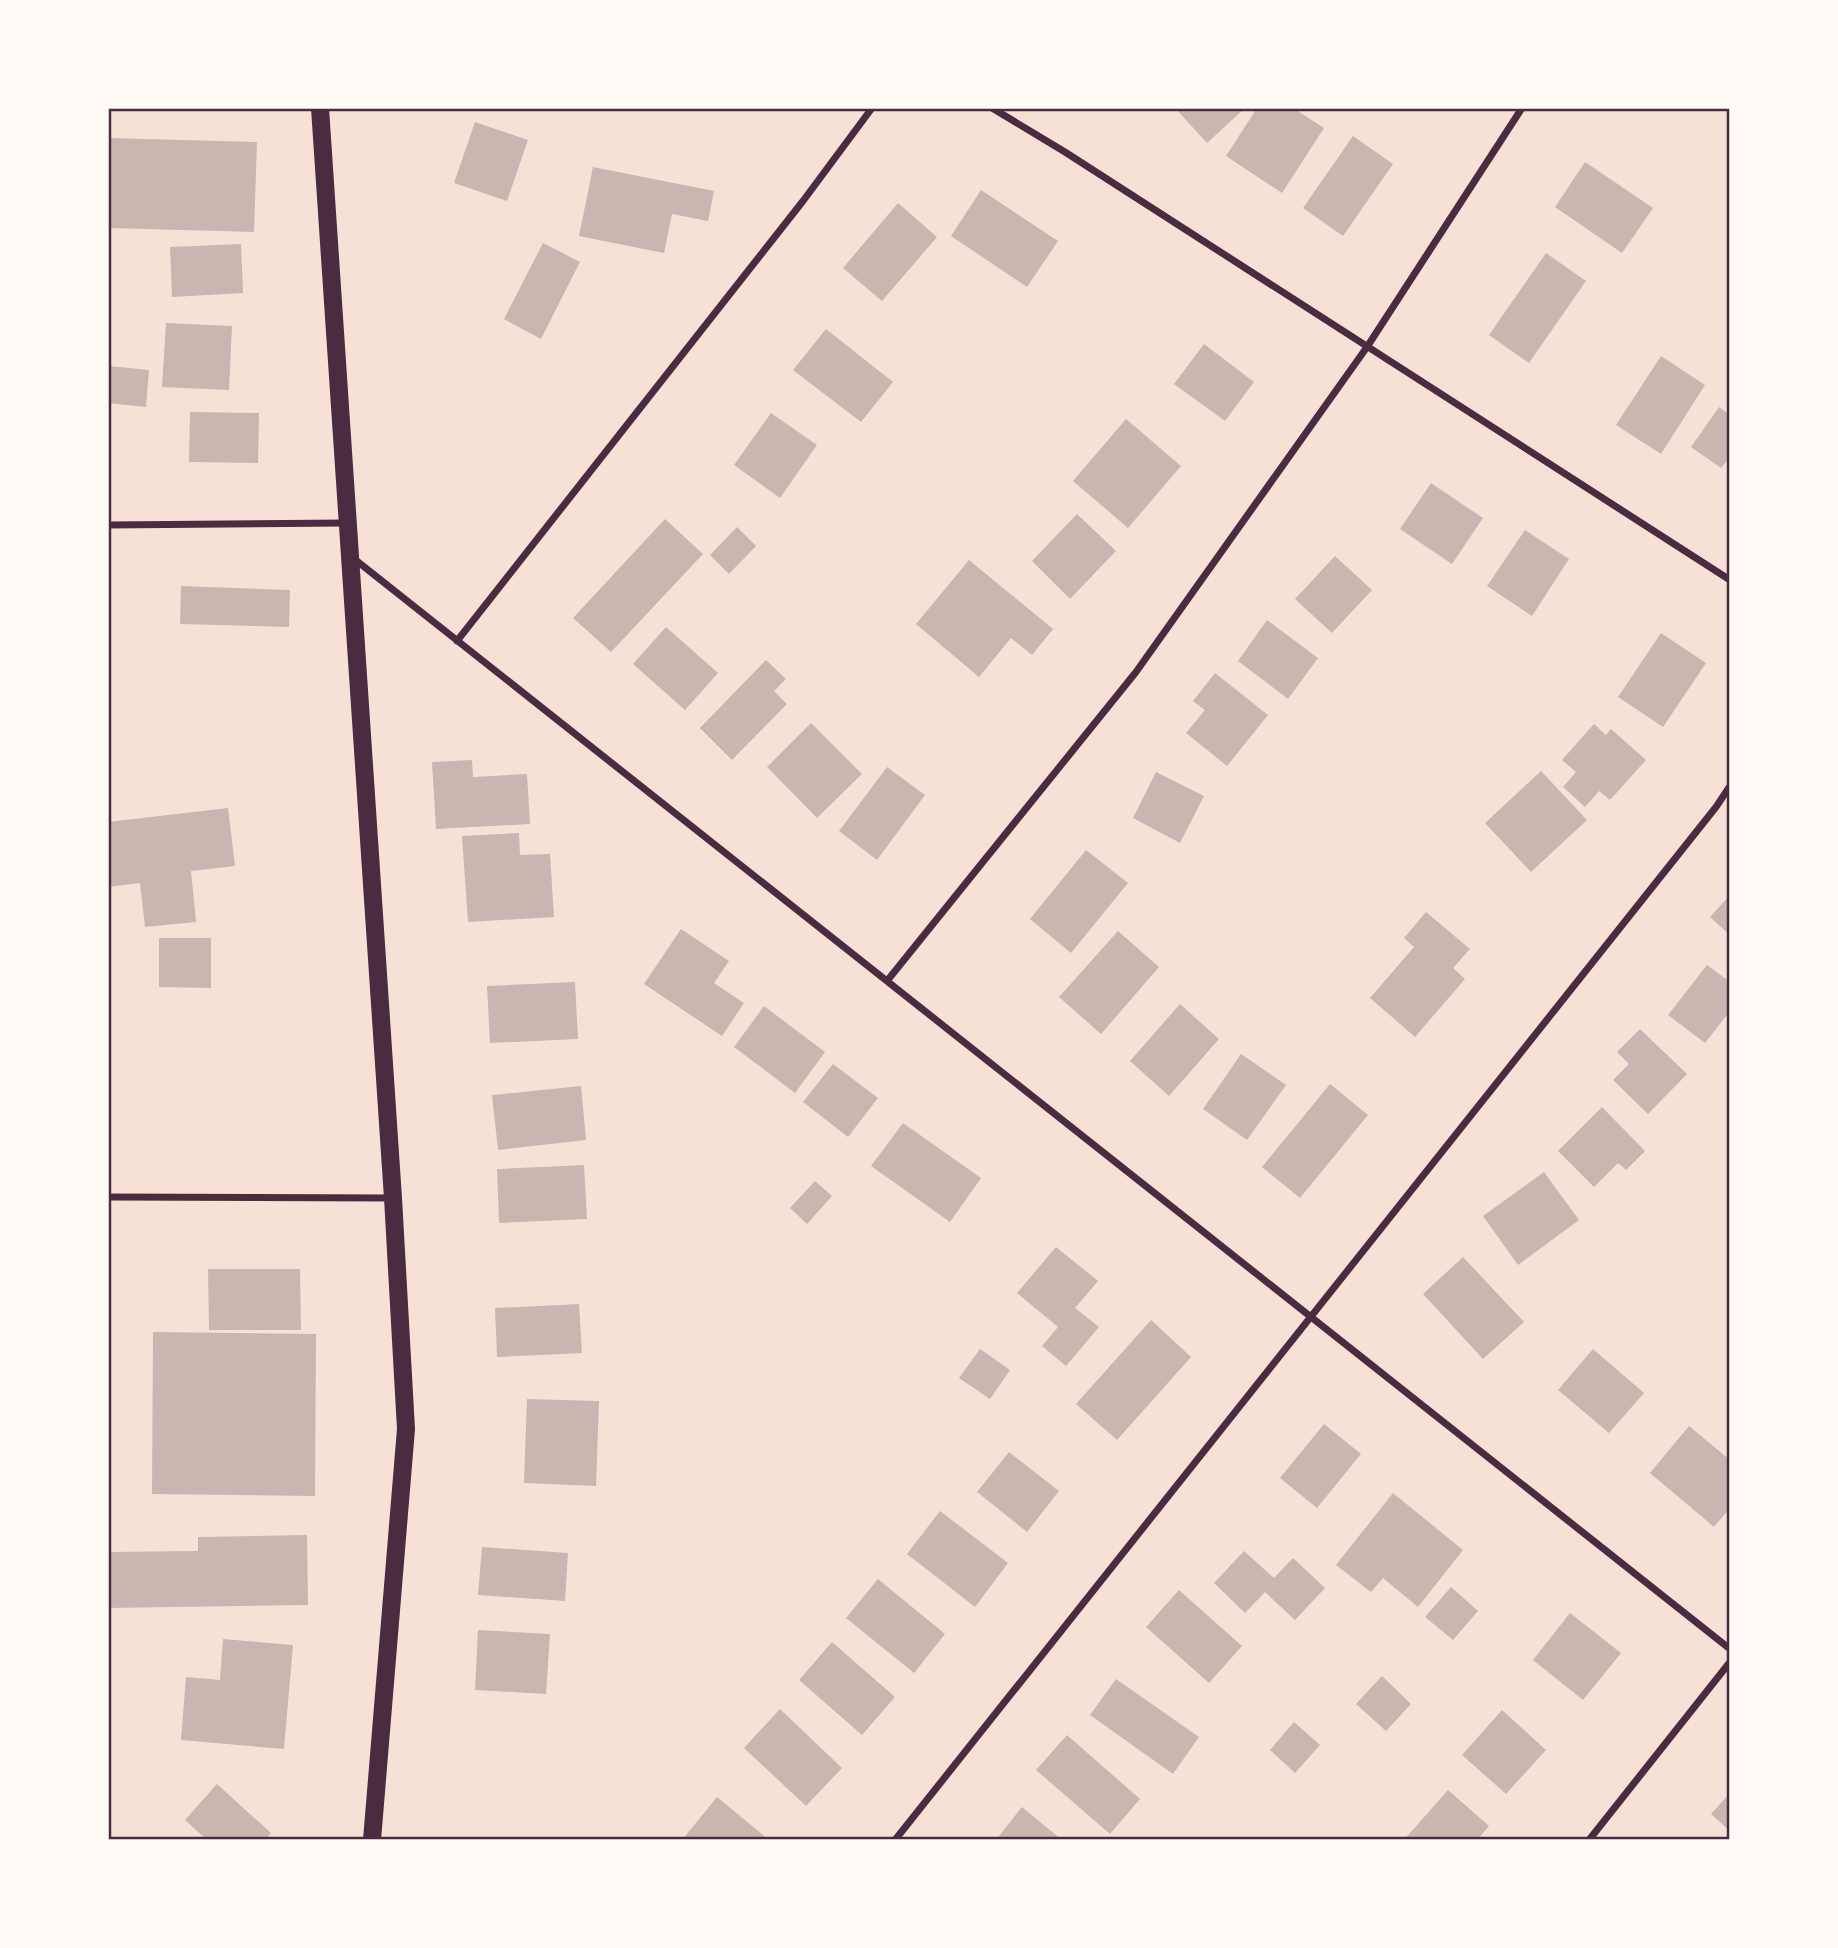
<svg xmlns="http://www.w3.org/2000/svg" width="1838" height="1948" font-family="'Open Sans',sans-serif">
<rect width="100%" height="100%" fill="#f7e1d7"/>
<path fill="#ccb4b1" d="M1175,108h70l-38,35z
M1257,108h36l31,20 -42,65 -56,-37z
M475,122l53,18 -21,61 -53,-18z
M1353,136l40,28 -50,72 -40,-28z
M108,138l149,4 -3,90 -146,-4z
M1585,162l68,46 -31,45 -67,-46z
M593,167l121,24 -6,30 -36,-7 -8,39 -85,-17z
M981,190l77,51 -31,46 -76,-51z
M898,203l39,34 -55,64 -39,-33z
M543,243l37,19 -39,77 -37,-20z
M241,244l2,49 -71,4 -2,-50z
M1546,253l40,28 -57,82 -40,-28z
M166,323l66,3 -3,64 -67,-3z
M826,329l67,53 -32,40 -68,-52z
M1204,344l50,38 -29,39 -51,-37z
M1661,356l44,29 -44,69 -45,-29z
M109,366l40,4 -3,37 -38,-4z
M1719,407l11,8v42l-9,11 -30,-21z
M190,412l69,1 -1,50 -69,-1z
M771,413l46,32 -37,53 -46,-33z
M1126,419l55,47 -53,62 -55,-47z
M1431,483l52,35 -31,46 -52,-35z
M1077,514l39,37 -46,48 -38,-38z
M665,519l38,35 -92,98 -38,-34z
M737,527l19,19 -27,28 -19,-19z
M1525,530l44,29 -37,57 -45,-30z
M1335,556l37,34 -40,43 -37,-34z
M969,560l84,69 -21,26 -21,-17 -32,39 -63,-53z
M181,586l109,4 -1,37 -109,-3z
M1267,620l51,38 -30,41 -50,-38z
M666,627l52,46 -33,37 -52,-46z
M1661,633l45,30 -43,64 -45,-30z
M766,660l20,19 -12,12 13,13 -55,56 -32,-32z
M1215,673l53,42 -41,51 -41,-33 19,-23 -12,-9z
M811,723l51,51 -45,44 -50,-51z
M1594,724l12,11 5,-6 35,31 -36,40 -11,-9 -14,16 -22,-20 13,-15 -14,-12z
M472,760l1,17 54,-3 3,50 -94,5 -4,-67z
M887,767l38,28 -48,65 -38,-29z
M1541,771l46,49 -56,52 -46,-49z
M1156,772l48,24 -24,47 -47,-25z
M228,808l7,58 -44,5 5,51 -51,5 -5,-44 -32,4v-65z
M519,833l1,22 30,-1 4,63 -86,5 -6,-86z
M1086,850l42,33 -57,70 -41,-34z
M1730,895v40l-20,-18z
M1426,912l44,37 -17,19 12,11 -50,58 -45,-39 44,-51 -10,-9z
M681,929l48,32 -15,22 30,20 -22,33 -78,-52z
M1118,931l41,36 -58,67 -42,-37z
M159,938h52v50l-52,-1z
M1707,965l23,17v29l-25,32 -37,-28z
M575,982l3,57 -88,4 -3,-57z
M1180,1004l39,35 -50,57 -39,-35z
M764,1006l61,46 -30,41 -61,-46z
M1640,1029l47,45 -39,40 -35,-34 16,-16 -12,-12z
M1241,1054l45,31 -39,55 -44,-31z
M833,1064l45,34 -30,39 -45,-35z
M1330,1084l38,31 -68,83 -38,-31z
M581,1086l5,54 -88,10 -6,-55z
M1602,1107l43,44 -19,19 -8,-7 -24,24 -36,-36z
M903,1123l78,55 -31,44 -79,-56z
M584,1165l3,54 -88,4 -2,-54z
M1544,1172l35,48 -61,45 -35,-49z
M815,1181l17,15 -25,28 -17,-16z
M1056,1247l42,34 -23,27 24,19 -33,39 -24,-20 16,-19 -41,-34z
M1463,1257l61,65 -41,37 -60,-65z
M208,1269h92l1,61h-92z
M579,1304l3,49 -85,4 -2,-49z
M1151,1320l40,37 -74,83 -41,-36z
M153,1332l163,2 -1,162 -163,-2z
M980,1349l30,21 -20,29 -31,-21z
M1593,1349l51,44 -35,40 -51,-43z
M527,1399l72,2 -3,85 -72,-3z
M1324,1424l37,30 -44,54 -37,-30z
M1689,1426l41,34v48l-16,19 -64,-54z
M1009,1452l50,39 -32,41 -50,-40z
M1393,1493l70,57 -45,57 -35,-29 -12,14 -35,-27z
M940,1511l68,52 -33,44 -68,-53z
M307,1535l1,70 -200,3v-56l90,-1v-14z
M482,1547l86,6 -3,48 -87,-6z
M1244,1551l30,27 19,-20 32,30 -30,32 -30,-28 -20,21 -31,-30z
M878,1579l67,55 -31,39 -68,-55z
M1451,1587l27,24 -25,29 -28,-23z
M1179,1590l63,56 -33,37 -63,-56z
M1570,1613l51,40 -38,47 -50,-40z
M478,1630l72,4 -4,60 -71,-4z
M223,1639l70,6 -9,104 -103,-9 5,-63 34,3z
M832,1642l63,55 -33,38 -63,-55z
M1382,1676l29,28 -25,27 -30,-27z
M1116,1679l83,58 -26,37 -83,-59z
M780,1709l62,59 -36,38 -62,-58z
M1502,1710l44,40 -40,44 -44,-39z
M1294,1722l26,23 -25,28 -25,-23z
M1067,1735l73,64 -30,35 -74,-64z
M217,1784l54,49 -6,7h-58l-22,-20z
M1448,1790l41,36 -12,14h-73z
M1730,1793v38l-19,-17z
M717,1797l52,43h-87z
M1022,1807l40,33h-66z"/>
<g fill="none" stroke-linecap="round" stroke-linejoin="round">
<path stroke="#4a2c40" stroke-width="7" d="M992,108l73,44 665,428
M108,525l238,-2
M353,558l1377,1091
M457,641l346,-440 69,-93
M887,981l249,-309 231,-325 155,-239
M108,1197l284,1
M895,1840l821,-1033 14,-21
M1589,1840l141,-178"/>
<path stroke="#4a2c40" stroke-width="18" d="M320,108l73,1090 13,231 -34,411"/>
</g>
<rect width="1838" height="1948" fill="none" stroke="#fffaf5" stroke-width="220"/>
<rect x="110" y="110" width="1618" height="1728" fill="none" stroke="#4a2c40" stroke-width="2.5"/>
</svg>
